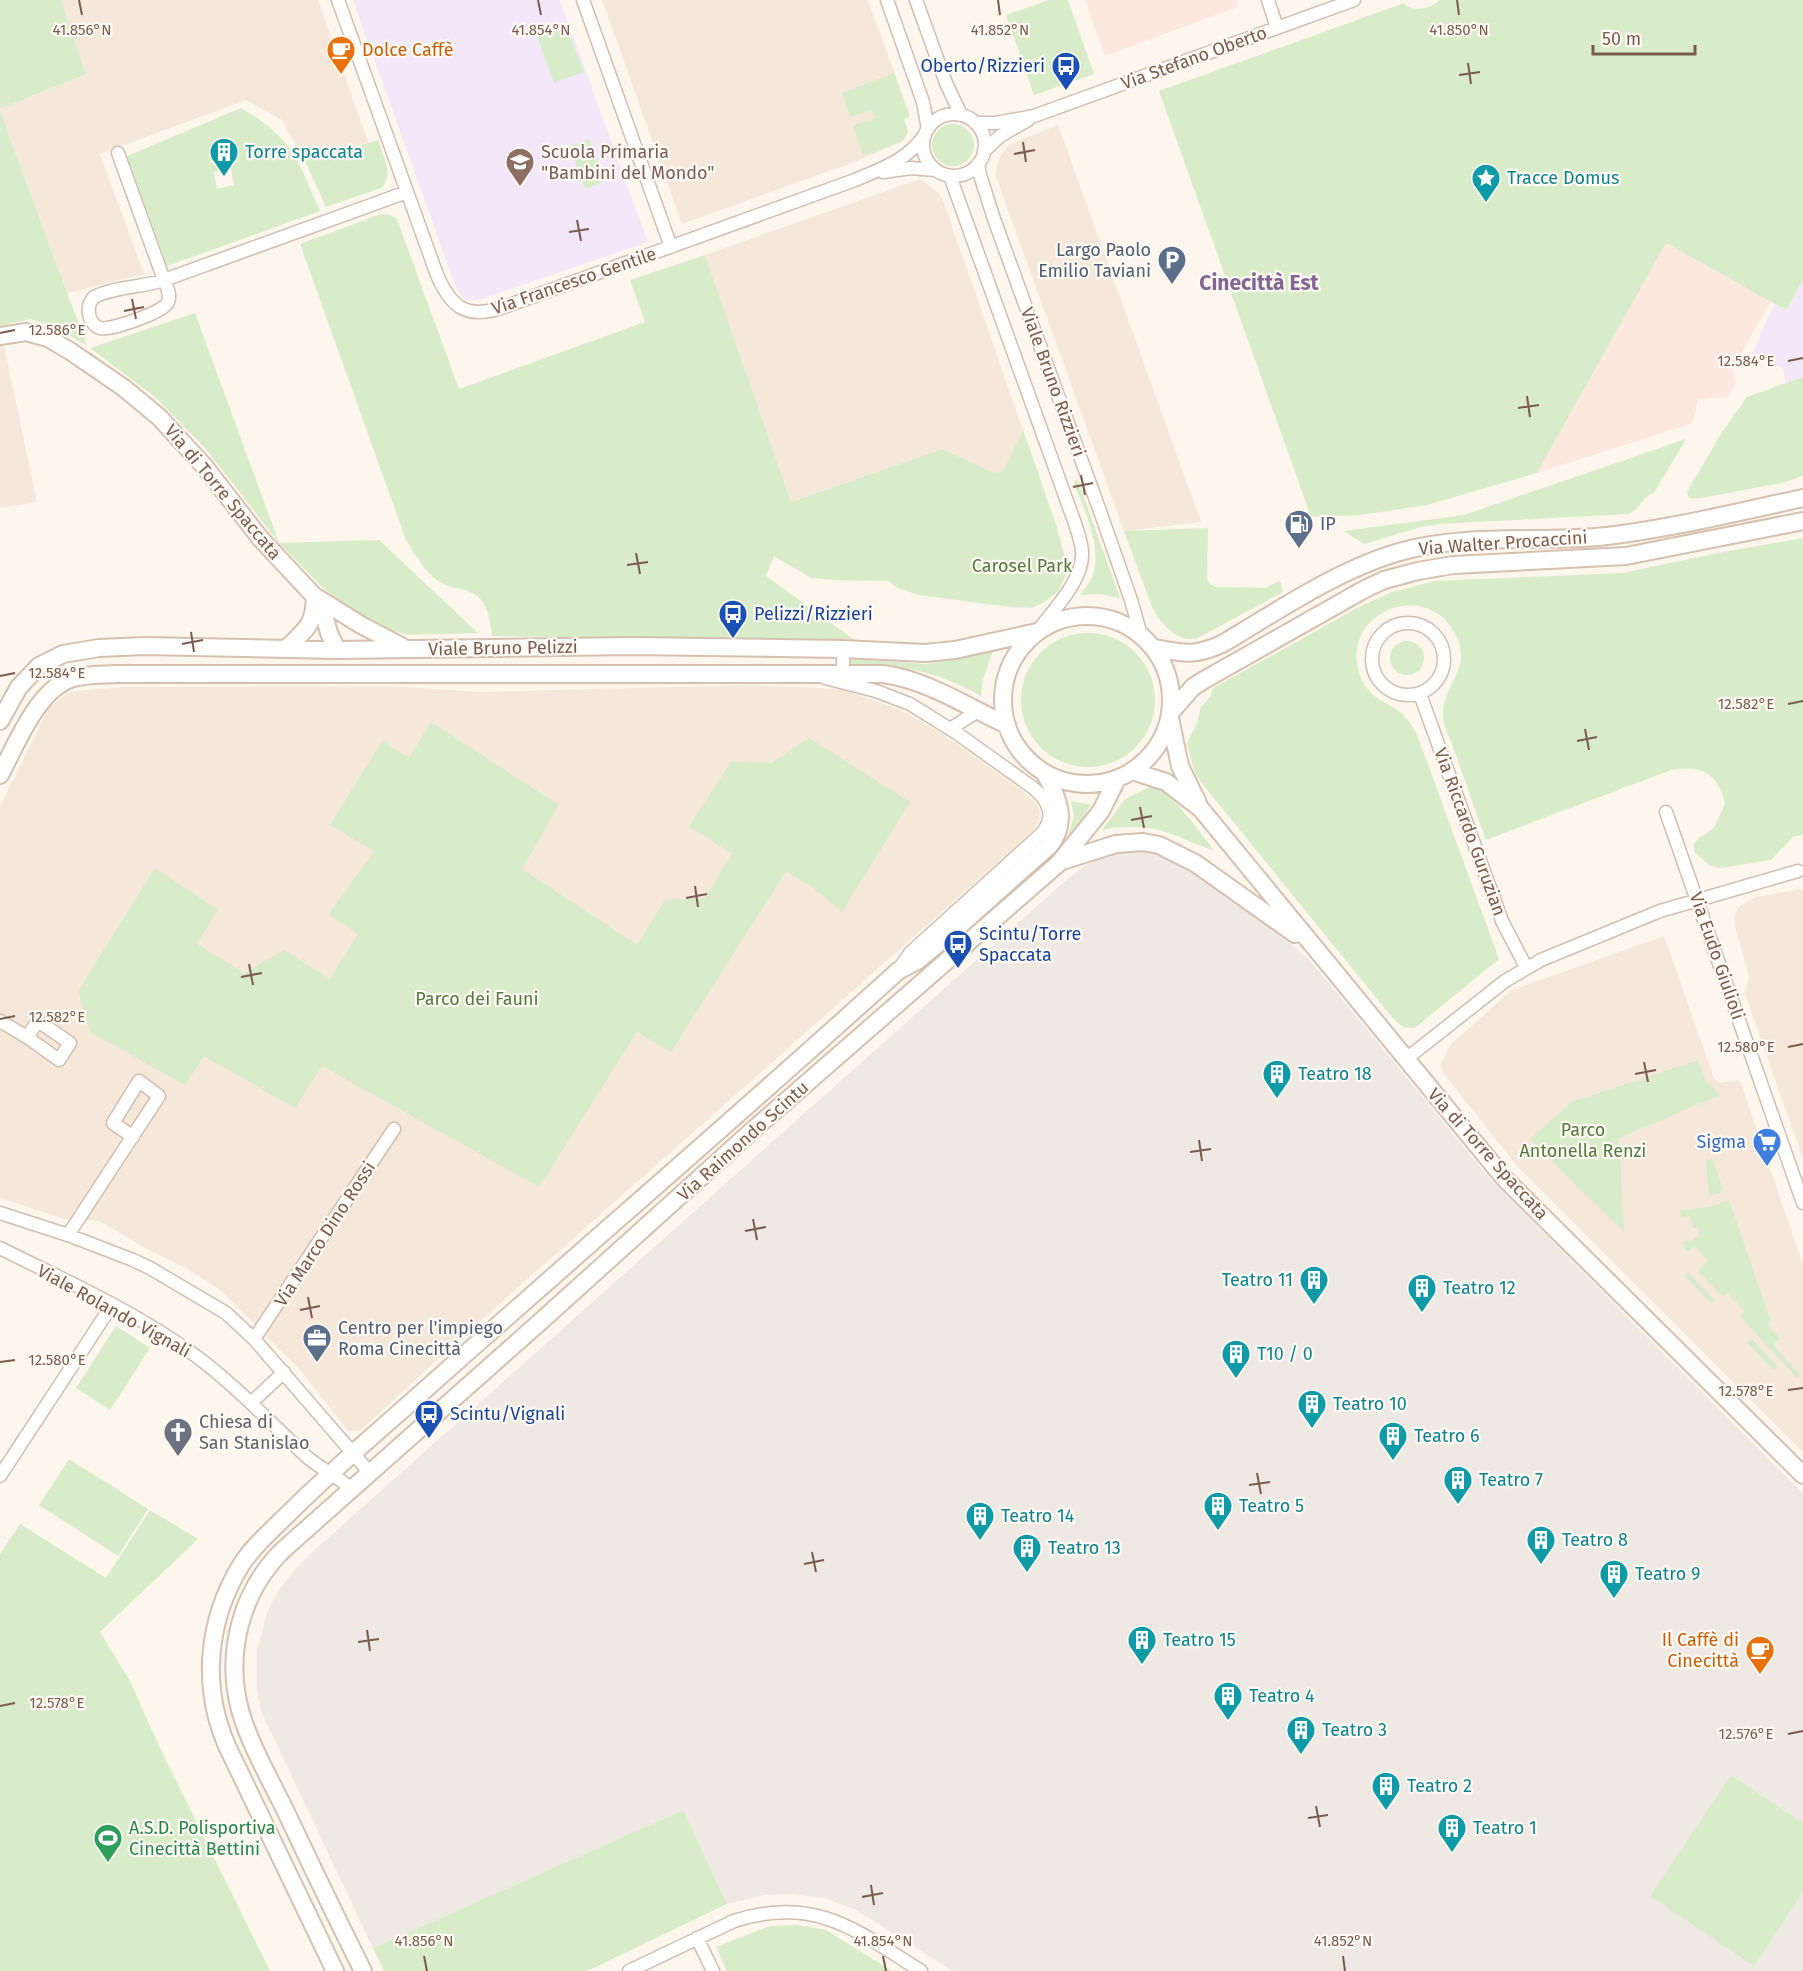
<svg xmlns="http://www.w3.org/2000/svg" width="1803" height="1971" font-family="'Fira Sans',sans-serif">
<rect width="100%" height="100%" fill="#fdf6ec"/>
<path fill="#f5e8da" d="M61,0h257l50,142 -63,19 -23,-41 -36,-20 -146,54 44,120 -76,19 -68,-182v-2l86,-35z
M602,0h266l42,116 -6,3 4,13 -5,9 -46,20 -175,63z
M1058,125l143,397 -77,9 -129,-357 4,-15 9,-14z
M920,179l19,14 5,10 79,227 -20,41 -9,2 -52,-24 -151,53 -86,-247z
M0,346h4l33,156 -37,6z
M753,685l87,4 61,21 30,17 29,19 69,50 8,8 3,9 -2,10 -4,7 -591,524 -82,76 -13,1 -47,-60 -82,-82 -35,-22 -37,-18 -48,-28 -35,-2 -64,-21v-392l49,-98 8,-7 11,-8 10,-2 45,-4 269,-1 88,6z
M1803,889v270l-58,-165 4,-18 -14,-49v-13l5,-8 16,-9z
M1664,936l50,142 5,5 21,-3 63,185v187l-286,-286 -73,-92 -3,-9 9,-20 62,-55z"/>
<path fill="#fde8e0" d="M1085,0h151l2,7 -133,49z
M1666,243l105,58 -38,67 3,16 -8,12 -30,4 -5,23 -156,50z"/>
<path fill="#efe9e4" d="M1144,851l19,5 15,6 65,45 65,51 183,222 312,313v478h-850l-97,-61 -31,-12 -31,-4 -30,1 -37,9 -44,-94 -310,138 -112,-237 -4,-20v-42l12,-42 12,-20 14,-18 15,-15 755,-673 23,-17 15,-7 16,-4z"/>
<path fill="#f3e8fa" d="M353,0h207l88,242 -169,58 -11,1 -4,-2 -8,-11z
M1803,280v97l-17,6 -3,-14 -31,-15 22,-50 12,6z"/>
<path fill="#d8ecc9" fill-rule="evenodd" d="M0,0h61l25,74 -86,35z
M1049,0h19l26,74 -60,21 -28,-80z
M1439,0h364v280l-17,30 -120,-67 -129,230 -110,32 -66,10 -50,2 -152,-426 245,-88c7,10 27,6 35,-3z
M565,22l19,50 -30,11 -18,-50z
M894,73l16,43 -6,3 4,13 -5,9 -40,15 -10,-30 22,-8 -3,-8 -22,7 -8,-24z
M241,108c18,10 39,26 51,43 11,18 19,41 28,60l-153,55 -40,-110zM231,168l3,17 -17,4 -3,-17z
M0,111l87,235 -32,-19 -25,-8 -30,7z
M932 145a21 21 0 1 1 42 0a21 21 0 1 1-42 0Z
M589,139l16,42 -20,8 -16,-43z
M378,140c5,16 17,35 3,48l-55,19 -21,-46z
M381,214l9,1 7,4 62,170 186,-67 -15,-42 75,-25 86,247 151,-53 52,24 9,-2 20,-41 33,94 10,38 -1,15 -7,14 -13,11 -14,6 -21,-1 -91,-12 -21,-7 -10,-7 -52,-1 -25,-2 -37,-22 -8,20 90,65 -364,-5c-2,-17 -4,-37 -22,-44 -11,-5 -22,-4 -32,-11 -14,-10 -23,-27 -32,-41l-106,-296z
M195,313l84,230 100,-3 99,93 -70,2 -24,-7 -40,-24 -21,-16 -44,-45 -74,-95 -50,-51 -65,-49z
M1803,377v99l-17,6 -90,17 -7,-1 -2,-6 35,-60 25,-35z
M1686,439l-32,54c-12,3 -14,16 -25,21l-190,10 -18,3 -57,17 -20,-13 120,-16z
M1075,480l3,1 42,117 -22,-4 -18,1c5,-6 10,-13 13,-20 9,-29 -8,-64 -19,-91z
M1208,528l-1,50 3,6 5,3 50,1 14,-7 2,2 2,9 -85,46c-22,5 -36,-13 -46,-31l-28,-76z
M1803,538v297l-9,1 -23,24 -43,7 -9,1 -10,-3 -15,-13v-8l6,-7 14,-9 11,-24c-7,-31 -23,-39 -54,-34l-185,70c-11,-30 -21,-60 -32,-90 -3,-10 -11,-24 -11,-34 -1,-33 33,-49 10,-86 -28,-47 -103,-21 -96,33 2,15 10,29 23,37 7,4 14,7 20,12 8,7 14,16 18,25l81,222 -83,68c-12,3 -17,-2 -25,-11l-191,-235 -6,-10 -7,-28 10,-20 4,-16 9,-10 3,-9 148,-82 31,-14 43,-11 188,-8 90,-19z
M1021 700a67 67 0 1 1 134 0a67 67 0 1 1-134 0Z
M1390 658a17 17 0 1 1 34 0a17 17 0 1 1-34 0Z
M994,648l-11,31 -2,17c-46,-26 -80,-31 -132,-31l-2,-3 2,-3 77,5 26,-4z
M431,722l128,83 -37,64 115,76 28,-45 40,-2 27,-44 -43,-28 42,-64 40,1 38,-25 101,64 -68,110 -29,-24 -27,-17 -115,181 -34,-20 -98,155 -217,-121 -27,42 -91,-52 -19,29 -95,-53 -12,-41 77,-123 63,42 -21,34 47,29 40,-23 46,29 28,-45 -29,-20 45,-63 -44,-26 52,-84 27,17z
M1149,787c21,0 52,48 66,64 -46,-16 -61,-31 -113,-21l23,-31z
M1071,801l14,3h6l-18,32 -7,5 8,-25z
M1698,1060l7,20 15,15 -101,43 5,94 -94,-93 42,-37z
M1712,1159l11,30 -2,4 -12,3 -3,-36z
M1729,1200l42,121 -4,4 13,13 -7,7 27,30 -3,3 -57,-62 5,-5 -18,-18 -4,4 -25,-26 10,-10 -13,-15 -8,6 -2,-3 -2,-7 10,-2v-2l6,-1 -1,-9h-5l-2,-12 -10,1 -1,-7 29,-3z
M1688,1272l27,28 -4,3 -26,-27z
M116,1326l34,22 -40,62 -34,-22z
M1752,1339l26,28 -4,4 -27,-28z
M69,1459l79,50 -30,47 -79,-51z
M150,1510l48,29 -98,93 30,49 28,63 112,227h-270v-417l20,-30 86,54z
M1731,1775l72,48v69l-49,74 -104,-70z
M683,1810l44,94 -140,67h-203l-11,-23z
M798,1925l28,5 66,41h-165l-11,-24 54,-21z"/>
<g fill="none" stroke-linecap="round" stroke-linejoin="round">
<g stroke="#d1beb0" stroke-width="15">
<path id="street" d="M338,0l99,275c14,32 29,44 64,33l354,-128c28,-12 51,-19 70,-45
M583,0l88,247
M887,0l36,102 5,27
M916,0l30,83 15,32
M1268,0l9,28
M923 145a31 31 0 1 1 62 0a31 31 0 1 1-62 0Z
M975,123h21l38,-7 320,-116
M984,151l16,-15 28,-16
M118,153l46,127 243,-88
M978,164l2,11 14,44 107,295 30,86 10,35
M883,172l28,-4 24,2
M950,176l119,331c5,14 12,30 13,45 2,28 -29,58 -45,80
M164,280c3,7 7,15 4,22 -3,10 -59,29 -68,26 -6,-2 -10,-8 -11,-14 -1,-7 0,-12 5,-17 22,-11 47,-9 70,-17z
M1372 659a36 36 0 1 1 72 0a36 36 0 1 1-72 0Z
M843,649v24
M825,678l51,13 34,13 48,30 74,53c17,13 25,31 8,48l-130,118 -11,16
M1420,694l82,227 24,46
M950,729l28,-18
M1666,812l137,391
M0,1021l27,16
M38,1021l32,22 -11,17 -32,-23z
M1406,1059l99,-78 36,-21 119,-49 138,-40
M0,1213l68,22 65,25 17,8 76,45 28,26 116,134
M68,1235l91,-139 -20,-15 -26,42 20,14
M0,1248c66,33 136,64 196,108 40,30 75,67 111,101 14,12 31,20 45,32
M254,1339l140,-210
M251,1403l33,-31
M0,1476l112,-171
M697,1938l16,33
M629,1971l105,-50c81,-26 122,9 187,50"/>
</g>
<g stroke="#d6c0b0" stroke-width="20">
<path id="secondary" d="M0,336l26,-4 22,6 22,13 54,37 35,29 46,50 55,71 55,59 8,14 6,22 8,17
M316,597l45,28 42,22
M1003 700a84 84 0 1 1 168 0a84 84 0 1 1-168 0Z
M1153,648c32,5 39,9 69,-4 56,-33 118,-76 181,-93 66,-18 137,-8 204,-15 66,-8 131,-24 196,-38
M286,649c20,-20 28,-23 29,-52
M1171,712l22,-25 11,-7 159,-90 21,-10 34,-9 35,-6 173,-9 177,-35
M1170,718l10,48 18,37
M0,721l19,-34 20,-21 24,-12 36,-6 45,-2 193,4 296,-4 210,3 82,4 30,-3 82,-18
M1132,771l34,11 35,27 303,369 299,297
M0,775c16,-30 37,-84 70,-96 15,-5 31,-4 46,-5h767c45,6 84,33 124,51
M1062,861l54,-17 27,-2 16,3 36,18 100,71
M335,1971l-108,-225c-26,-60 -20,-125 14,-181 12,-19 31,-35 47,-51 47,-47 99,-90 148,-134 154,-137 310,-271 462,-409l19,-10 40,-33 92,-82c20,-23 9,-50 -5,-74
M363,1971c-26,-52 -51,-104 -76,-157 -15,-31 -38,-71 -47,-104 -15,-57 1,-119 43,-160l257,-228 214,-193 305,-266 42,-52 16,-32"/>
</g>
<use href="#street" stroke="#fff" stroke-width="12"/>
<use href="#secondary" stroke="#fff" stroke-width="16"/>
</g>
<path fill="none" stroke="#7a5c4d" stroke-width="2" d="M79,0l3,15M538,0l3,15M998,0l2,15M1457,0l2,15M1468,63l3,21M1459,75l21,-3M1023,142l3,20M1014,154l21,-4M577,220l4,21M569,232l20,-3M132,299l4,20M124,311l20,-4M0,333l15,-3M1788,361l15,-3M1527,396l3,21M1518,408l21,-3M1081,475l4,20M1073,487l20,-4M636,553l4,21M627,565l21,-3M191,632l3,20M182,644l21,-4M0,676l15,-3M1788,704l15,-3M1585,729l4,21M1577,741l20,-4M1140,807l4,21M1131,820l21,-4M695,886l3,21M686,898l21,-4M249,964l4,21M241,977l21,-4M0,1019l15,-3M1788,1047l15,-3M1644,1062l4,20M1635,1074l21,-4M1199,1140l3,21M1190,1152l21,-3M753,1219l4,21M745,1231l21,-4M308,1297l4,21M300,1310l20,-4M0,1362l15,-2M1788,1390l15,-2M1257,1473l4,21M1249,1485l21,-3M812,1552l4,20M804,1564l20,-4M367,1630l3,21M358,1642l21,-3M0,1706l15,-3M1788,1734l15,-3M1316,1806l4,21M1308,1818l20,-3M871,1885l3,20M862,1897l21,-4M424,1956l3,15M883,1956l3,15M1343,1956l2,15"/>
<defs>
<g id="cafe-pin" transform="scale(1.5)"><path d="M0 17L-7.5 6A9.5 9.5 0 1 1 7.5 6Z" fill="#e8710a" stroke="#fffaf3"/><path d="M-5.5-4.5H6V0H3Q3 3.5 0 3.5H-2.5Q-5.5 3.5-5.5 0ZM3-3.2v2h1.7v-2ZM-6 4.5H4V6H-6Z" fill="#fff"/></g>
<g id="bus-pin" transform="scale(1.5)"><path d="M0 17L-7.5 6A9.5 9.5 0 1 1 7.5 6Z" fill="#1a4fb4" stroke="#fffaf3"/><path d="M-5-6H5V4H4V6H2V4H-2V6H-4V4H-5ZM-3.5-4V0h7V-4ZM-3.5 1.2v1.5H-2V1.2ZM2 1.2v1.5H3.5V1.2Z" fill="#fff"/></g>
<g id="building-pin" transform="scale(1.5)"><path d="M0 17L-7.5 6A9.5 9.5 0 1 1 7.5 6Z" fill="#0f9aa8" stroke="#fffaf3"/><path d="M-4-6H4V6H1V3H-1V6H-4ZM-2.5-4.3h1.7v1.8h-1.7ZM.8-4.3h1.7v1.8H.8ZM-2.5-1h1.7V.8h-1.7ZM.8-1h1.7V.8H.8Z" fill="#fff"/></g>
<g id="school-pin" transform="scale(1.5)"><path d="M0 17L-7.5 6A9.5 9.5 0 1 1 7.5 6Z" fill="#8d6e63" stroke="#fffaf3"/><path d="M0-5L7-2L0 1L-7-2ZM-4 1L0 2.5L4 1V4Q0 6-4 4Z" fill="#fff"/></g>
<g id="sight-pin" transform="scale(1.5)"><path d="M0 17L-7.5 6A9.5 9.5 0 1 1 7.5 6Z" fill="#0f9aa8" stroke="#fffaf3"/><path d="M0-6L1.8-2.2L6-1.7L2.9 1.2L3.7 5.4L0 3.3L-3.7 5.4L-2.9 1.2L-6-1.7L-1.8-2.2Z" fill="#fff"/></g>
<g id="parking-pin" transform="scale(1.5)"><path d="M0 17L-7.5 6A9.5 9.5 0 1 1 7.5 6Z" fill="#5c6f8a" stroke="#fffaf3"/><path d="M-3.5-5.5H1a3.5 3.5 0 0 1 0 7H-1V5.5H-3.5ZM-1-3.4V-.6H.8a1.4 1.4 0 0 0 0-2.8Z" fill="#fff"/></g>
<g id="fuel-pin" transform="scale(1.5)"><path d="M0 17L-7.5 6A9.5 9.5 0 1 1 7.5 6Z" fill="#5c6f8a" stroke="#fffaf3"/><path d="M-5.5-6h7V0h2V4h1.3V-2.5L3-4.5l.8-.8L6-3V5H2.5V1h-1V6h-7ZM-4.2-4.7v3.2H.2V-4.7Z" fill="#fff"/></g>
<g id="supermarket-pin" transform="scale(1.5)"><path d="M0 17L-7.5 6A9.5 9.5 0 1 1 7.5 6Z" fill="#3f7fe0" stroke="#fffaf3"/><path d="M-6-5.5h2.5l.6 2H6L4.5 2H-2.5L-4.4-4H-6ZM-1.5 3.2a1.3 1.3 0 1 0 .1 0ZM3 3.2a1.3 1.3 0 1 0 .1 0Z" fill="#fff"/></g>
<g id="office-pin" transform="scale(1.5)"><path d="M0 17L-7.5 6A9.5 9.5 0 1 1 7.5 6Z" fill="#5c6f8a" stroke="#fffaf3"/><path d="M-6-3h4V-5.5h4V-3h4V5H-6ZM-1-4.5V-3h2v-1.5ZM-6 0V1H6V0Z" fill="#fff"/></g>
<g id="church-pin" transform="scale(1.5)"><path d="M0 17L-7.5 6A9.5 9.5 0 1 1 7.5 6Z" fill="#6b7280" stroke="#fffaf3"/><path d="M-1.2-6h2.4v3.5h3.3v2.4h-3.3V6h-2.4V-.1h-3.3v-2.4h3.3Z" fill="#fff"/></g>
<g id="stadium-pin" transform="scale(1.5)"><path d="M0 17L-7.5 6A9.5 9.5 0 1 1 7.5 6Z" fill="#2e9e5b" stroke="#fffaf3"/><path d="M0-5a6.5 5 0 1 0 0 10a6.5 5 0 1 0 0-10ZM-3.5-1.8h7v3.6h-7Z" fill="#fff"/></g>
</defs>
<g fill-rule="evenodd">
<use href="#cafe-pin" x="341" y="50"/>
<use href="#bus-pin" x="1066" y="66"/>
<use href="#building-pin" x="224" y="152"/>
<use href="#school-pin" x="520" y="162"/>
<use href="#sight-pin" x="1486" y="178"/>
<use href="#parking-pin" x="1172" y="260"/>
<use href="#fuel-pin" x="1299" y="524"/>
<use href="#bus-pin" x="733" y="614"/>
<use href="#bus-pin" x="958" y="944"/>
<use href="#building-pin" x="1277" y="1074"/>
<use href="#supermarket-pin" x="1767" y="1142"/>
<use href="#building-pin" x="1314" y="1280"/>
<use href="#building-pin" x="1422" y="1288"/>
<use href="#office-pin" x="317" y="1338"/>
<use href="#building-pin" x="1236" y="1354"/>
<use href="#building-pin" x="1312" y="1404"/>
<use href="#bus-pin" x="429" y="1414"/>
<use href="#church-pin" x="178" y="1432"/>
<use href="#building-pin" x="1393" y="1436"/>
<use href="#building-pin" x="1458" y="1480"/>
<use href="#building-pin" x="1218" y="1506"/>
<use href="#building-pin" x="980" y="1516"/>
<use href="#building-pin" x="1541" y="1540"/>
<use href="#building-pin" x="1027" y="1548"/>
<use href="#building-pin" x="1614" y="1574"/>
<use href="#building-pin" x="1142" y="1640"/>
<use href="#cafe-pin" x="1760" y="1650"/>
<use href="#building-pin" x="1228" y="1696"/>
<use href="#building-pin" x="1301" y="1730"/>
<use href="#building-pin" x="1386" y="1786"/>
<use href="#building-pin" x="1452" y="1828"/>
<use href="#stadium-pin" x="108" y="1838"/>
</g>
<g text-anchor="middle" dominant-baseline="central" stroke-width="4.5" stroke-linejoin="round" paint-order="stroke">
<g font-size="18" fill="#c56008" stroke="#fffaf3" text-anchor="start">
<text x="362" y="50">Dolce Caffè</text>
<text x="1739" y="1640" text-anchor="end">Il Caffè di<tspan x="1739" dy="21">Cinecittà</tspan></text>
</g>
<g font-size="18" fill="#7a5c4d" stroke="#fffaf3">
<text transform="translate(1194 58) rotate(-20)">Via Stefano Oberto</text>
<text transform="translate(574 281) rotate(-19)">Via Francesco Gentile</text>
<text transform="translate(1053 382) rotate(70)">Viale Bruno Rizzieri</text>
<text transform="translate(223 492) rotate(50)">Via di Torre Spaccata</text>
<text transform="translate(1503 543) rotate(-4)">Via Walter Procaccini</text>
<text transform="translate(503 648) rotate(-1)">Viale Bruno Pelizzi</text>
<text transform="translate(1470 832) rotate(70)">Via Riccardo Guruzian</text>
<text transform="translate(1717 956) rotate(71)">Via Eudo Giulioli</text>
<text transform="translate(743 1141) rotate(-42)">Via Raimondo Scintu</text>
<text transform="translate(1488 1154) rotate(48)">Via di Torre Spaccata</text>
<text transform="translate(325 1234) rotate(-57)">Via Marco Dino Rossi</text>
<text transform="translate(114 1311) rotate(29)">Viale Rolando Vignali</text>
</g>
<g font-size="18" fill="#164399" stroke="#fffaf3" text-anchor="start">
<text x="1045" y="66" text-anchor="end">Oberto/Rizzieri</text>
<text x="754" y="614">Pelizzi/Rizzieri</text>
<text x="979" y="934">Scintu/Torre<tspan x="979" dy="21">Spaccata</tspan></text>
<text x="450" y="1414">Scintu/Vignali</text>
</g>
<g font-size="18" fill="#0d838f" stroke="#fffaf3" text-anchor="start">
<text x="245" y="152">Torre spaccata</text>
<text x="1507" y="178">Tracce Domus</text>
<text x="1298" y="1074">Teatro 18</text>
<text x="1293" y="1280" text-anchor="end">Teatro 11</text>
<text x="1443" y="1288">Teatro 12</text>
<text x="1257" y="1354">T10 / 0</text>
<text x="1333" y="1404">Teatro 10</text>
<text x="1414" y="1436">Teatro 6</text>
<text x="1479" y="1480">Teatro 7</text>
<text x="1239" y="1506">Teatro 5</text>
<text x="1001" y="1516">Teatro 14</text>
<text x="1562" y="1540">Teatro 8</text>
<text x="1048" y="1548">Teatro 13</text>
<text x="1635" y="1574">Teatro 9</text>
<text x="1163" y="1640">Teatro 15</text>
<text x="1249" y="1696">Teatro 4</text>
<text x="1322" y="1730">Teatro 3</text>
<text x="1407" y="1786">Teatro 2</text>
<text x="1473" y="1828">Teatro 1</text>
</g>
<g font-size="18" fill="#785e54" stroke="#fffaf3" text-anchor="start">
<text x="541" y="152">Scuola Primaria<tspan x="541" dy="21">"Bambini del Mondo"</tspan></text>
</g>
<g font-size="18" fill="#4e5e75" stroke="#fffaf3" text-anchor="start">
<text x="1151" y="250" text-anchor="end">Largo Paolo<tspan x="1151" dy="21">Emilio Taviani</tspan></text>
<text x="1320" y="524">IP</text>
<text x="338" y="1328">Centro per l'impiego<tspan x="338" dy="21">Roma Cinecittà</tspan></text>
</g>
<g font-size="18" fill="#537a41" stroke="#fffaf3">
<text x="1022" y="566">Carosel Park</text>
<text x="477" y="999">Parco dei Fauni</text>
<text x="1583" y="1130">Parco<tspan x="1583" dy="21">Antonella Renzi</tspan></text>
</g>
<g font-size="18" fill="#366cbe" stroke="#fffaf3" text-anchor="end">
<text x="1746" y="1142">Sigma</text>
</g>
<g font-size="18" fill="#5b616d" stroke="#fffaf3" text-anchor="start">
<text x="199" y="1422">Chiesa di<tspan x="199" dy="21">San Stanislao</tspan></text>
</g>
<g font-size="18" fill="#27864d" stroke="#fffaf3" text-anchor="start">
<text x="129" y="1828">A.S.D. Polisportiva<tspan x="129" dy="21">Cinecittà Bettini</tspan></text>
</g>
<g font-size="21" font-weight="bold" fill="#846695" stroke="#fffaf3">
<text x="1259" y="283">Cinecittà Est</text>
</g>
</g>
<g font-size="15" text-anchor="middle" fill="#7a5c4d" stroke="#fffaf3" stroke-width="4.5" stroke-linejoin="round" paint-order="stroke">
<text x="82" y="35">41.856°N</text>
<text x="541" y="35">41.854°N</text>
<text x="1000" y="35">41.852°N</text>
<text x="1459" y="35">41.850°N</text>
<text x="57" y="335">12.586°E</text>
<text x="1746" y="366">12.584°E</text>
<text x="57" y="678">12.584°E</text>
<text x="1746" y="709">12.582°E</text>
<text x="57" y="1022">12.582°E</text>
<text x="1746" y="1052">12.580°E</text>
<text x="57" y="1365">12.580°E</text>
<text x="1746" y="1396">12.578°E</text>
<text x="57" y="1708">12.578°E</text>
<text x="1746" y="1739">12.576°E</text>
<text x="424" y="1946">41.856°N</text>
<text x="883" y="1946">41.854°N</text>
<text x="1343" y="1946">41.852°N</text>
</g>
<path d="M1593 45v9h102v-9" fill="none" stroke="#7a5c4d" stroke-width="3"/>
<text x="1602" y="45" font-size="18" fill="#7a5c4d" stroke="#fffaf3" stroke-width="4.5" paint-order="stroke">50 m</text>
</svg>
